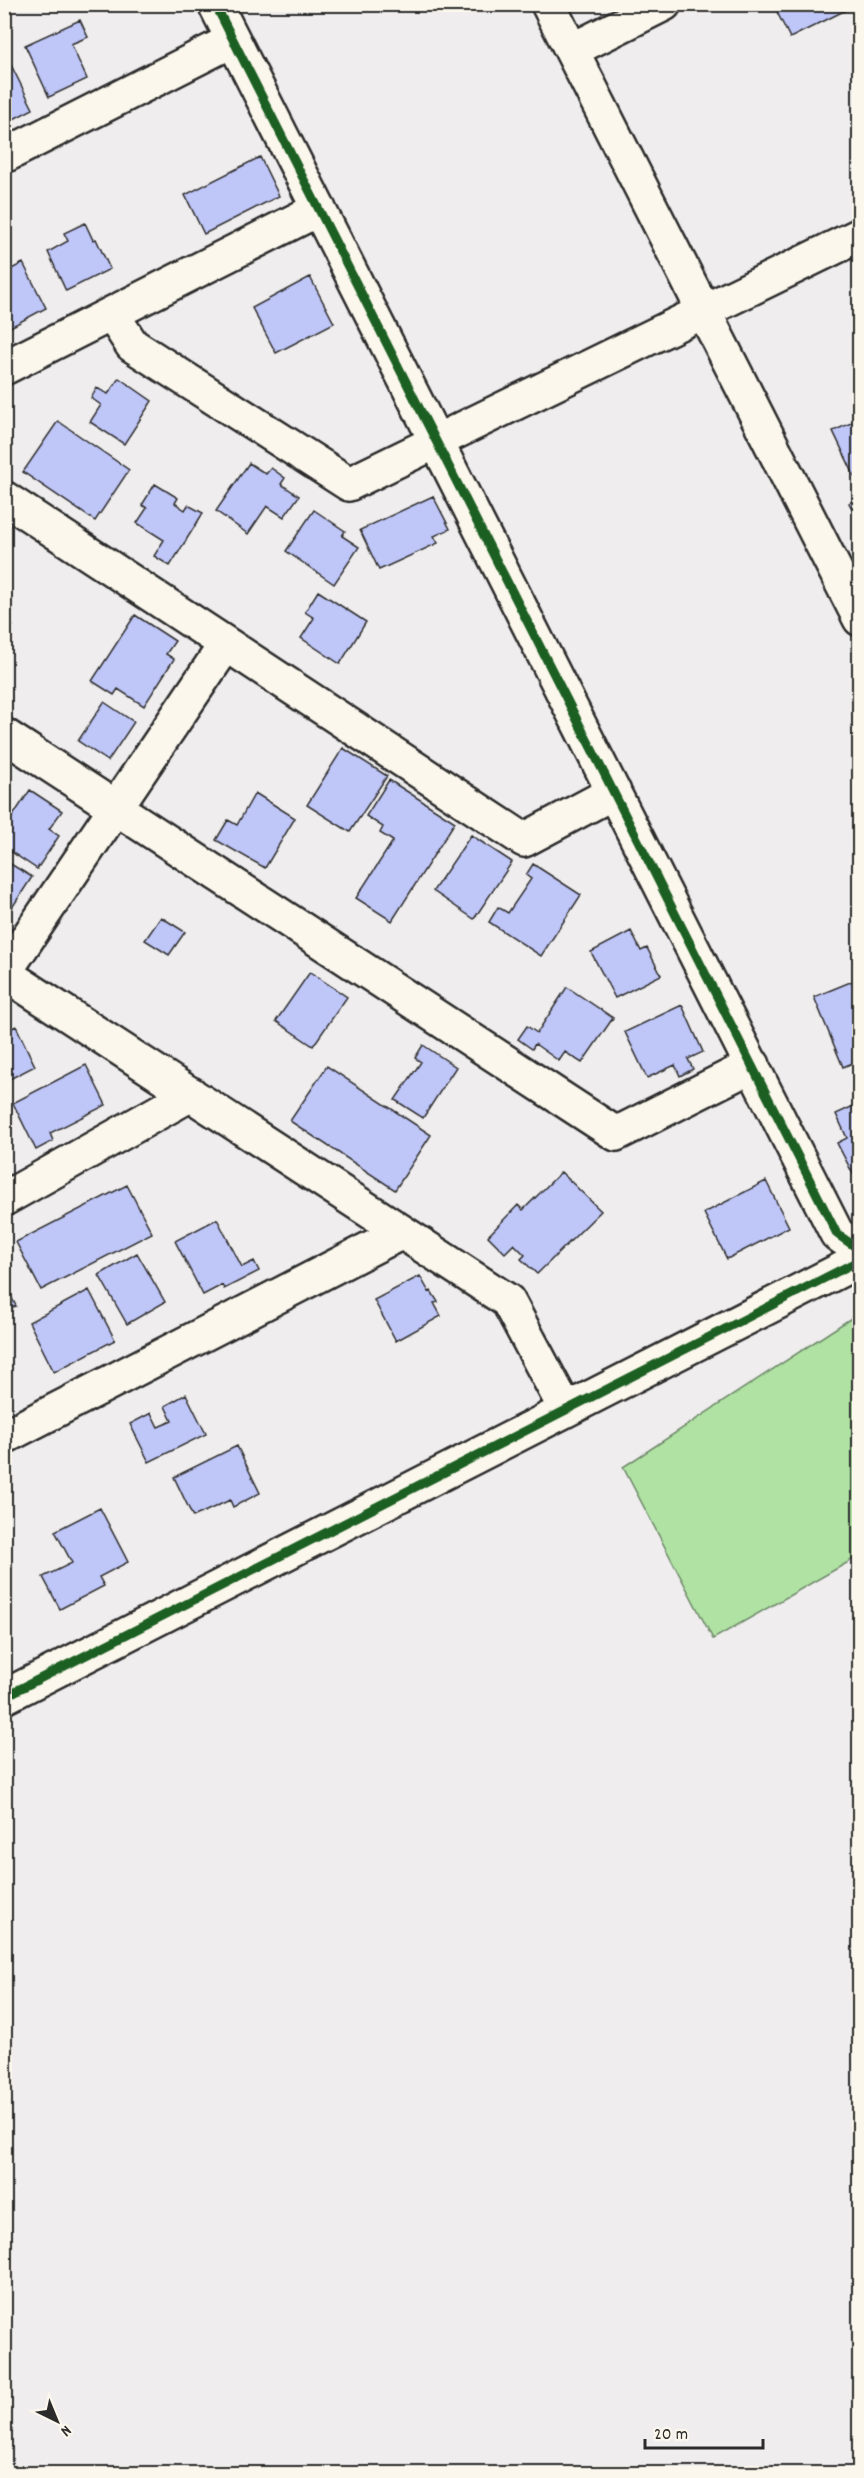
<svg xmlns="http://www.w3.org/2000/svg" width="864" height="2478" font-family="Dekko,sans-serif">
<rect width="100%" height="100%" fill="#efedee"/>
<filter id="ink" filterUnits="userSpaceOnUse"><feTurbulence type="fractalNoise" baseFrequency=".0167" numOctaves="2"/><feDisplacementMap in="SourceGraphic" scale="12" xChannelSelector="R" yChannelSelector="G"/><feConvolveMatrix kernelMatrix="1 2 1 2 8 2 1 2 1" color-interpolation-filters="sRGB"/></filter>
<g filter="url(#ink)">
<path fill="#afe2a3" stroke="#6d8667" stroke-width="1.5" d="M859,1313v243l-146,83 -90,-172z"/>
<path fill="#bfc6f8" stroke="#2b2b2b" stroke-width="1.5" d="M773,4h85l-68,34z
M80,20l8,17 -17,7 16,35 -38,18 -24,-52z
M8,59l25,50 -29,15v-63z
M260,157l19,39 -75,38 -19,-39z
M85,223l8,17 3,-1 14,30 -44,22 -18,-39 20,-11 -4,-8z
M23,263l23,45 -41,22 -1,-57z
M310,277l24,46 -58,30 -24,-45z
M119,378l33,23 -28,43 -34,-22 11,-17 -10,-7 6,-10 11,6z
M860,419v56l-5,2 -22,-46z
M58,421l71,49 -34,51 -72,-49z
M249,463l17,11 5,-6 14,10 -4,6 18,12 -15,21 -17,-11 -19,28 -32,-23z
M155,484l23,14 -3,5 10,7 3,-5 15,8 -33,53 -16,-10 10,-16 -27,-17 10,-15 -5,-3z
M433,496l17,33 -16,7 4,7 -59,27 -19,-40z
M860,497v26l-11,-20z
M314,510l31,21 -3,5 17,11 -25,37 -48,-33z
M318,591l48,31 -26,42 -39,-26 13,-20 -9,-6z
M135,615l40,26 -9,13 8,5 -30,47 -26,-17 -4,6 -22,-14z
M4,621l9,5 -9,13z
M104,702l30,20 -26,39 -30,-20z
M343,748l44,28 -37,56 -43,-27z
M389,780l66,42 -63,99 -36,-23 37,-57 -13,-8 3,-6 -17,-11z
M30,790l32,21 -13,18 10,7 -22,33 -33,-22v-18z
M255,793l40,25 -30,50 -49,-28 12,-20 9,5z
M471,835l41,27 -38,57 -41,-28z
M4,860l28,17 -28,43z
M533,864l48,31 -40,61 -52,-34 9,-15 10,6 23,-34 -5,-4z
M161,917l24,15 -16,23 -24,-15z
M631,931l10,20 6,-3 14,27 -46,23 -24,-46z
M310,972l37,25 -34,49 -37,-25z
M860,978v82l-17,7 -29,-70z
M567,987l46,31 -31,45 -17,-11 -6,9 -24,-17 -3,5 -14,-10 9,-13 10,7z
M682,1005l21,47 -15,7 5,10 -13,7 -5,-11 -28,13 -22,-46z
M16,1026l19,40 -31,16v-50z
M423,1045l33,22 -33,51 -28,-18 26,-38 -6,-4z
M86,1065l20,40 -56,28 3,8 -17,9 -23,-47z
M327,1066l104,69 -36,55 -105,-69z
M860,1103v68l-7,3 -16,-31 10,-5 -11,-24z
M561,1172l40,39 -64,63 -16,-15 4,-4 -11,-11 -9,9 -17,-17 30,-31 5,5z
M766,1181l23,46 -62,32 -23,-46z
M127,1185l25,48 -111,57 -25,-48z
M217,1219l25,48 12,-6 5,10 -35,18 -2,-4 -19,10 -28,-54z
M137,1253l28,49 -38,22 -28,-49z
M420,1276l9,16 2,-1 7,11 -4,1 7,13 -45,25 -22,-41z
M4,1283l12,23 -12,6z
M89,1290l26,50 -61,32 -25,-50z
M186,1394l20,40 -57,28 -19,-38 21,-11 7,14 14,-6 -7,-15z
M237,1446l23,47 -27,14 -3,-7 -37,17 -19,-40z
M100,1508l28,54 -29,15 5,9 -44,23 -17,-32 29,-14 -17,-32z"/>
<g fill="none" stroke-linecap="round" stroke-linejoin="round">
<g stroke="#2b2b2b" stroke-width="38">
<path id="minor" d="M215,4l622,1230 23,16
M548,4l312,615
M572,50l92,-46
M4,156l229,-116
M112,314l20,31 217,139 511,-249
M4,368l315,-159
M4,498l520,342 90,-48
M4,735l612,399 137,-69
M4,973l504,328 58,109
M4,973l222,-329
M4,1199l187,-105
M4,1437l398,-205
M4,1697l856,-437"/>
</g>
<use href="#minor" stroke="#fbf7ec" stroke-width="33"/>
<g stroke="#fbf7ec" stroke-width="13">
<path id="cycleway" d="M215,4l622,1230 23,16
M4,1697l856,-437"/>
</g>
<use href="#cycleway" stroke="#1b5e20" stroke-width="9"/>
</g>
</g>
<rect width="864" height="2478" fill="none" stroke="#fbf7ec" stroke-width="24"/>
<rect x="12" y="12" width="840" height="2454" fill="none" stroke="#2b2b2b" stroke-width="2" filter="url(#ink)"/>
<g transform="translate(57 2421) rotate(137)" stroke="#fbf7ec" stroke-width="4.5" paint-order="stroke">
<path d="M0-4.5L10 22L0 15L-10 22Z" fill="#2b2b2b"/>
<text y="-9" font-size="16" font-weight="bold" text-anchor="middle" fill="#2b2b2b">N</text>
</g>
<path d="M645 2439v9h118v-9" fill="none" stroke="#2b2b2b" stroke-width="3"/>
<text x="654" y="2439" font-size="18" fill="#2b2b2b" stroke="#fbf7ec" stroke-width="4.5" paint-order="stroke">20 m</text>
</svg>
